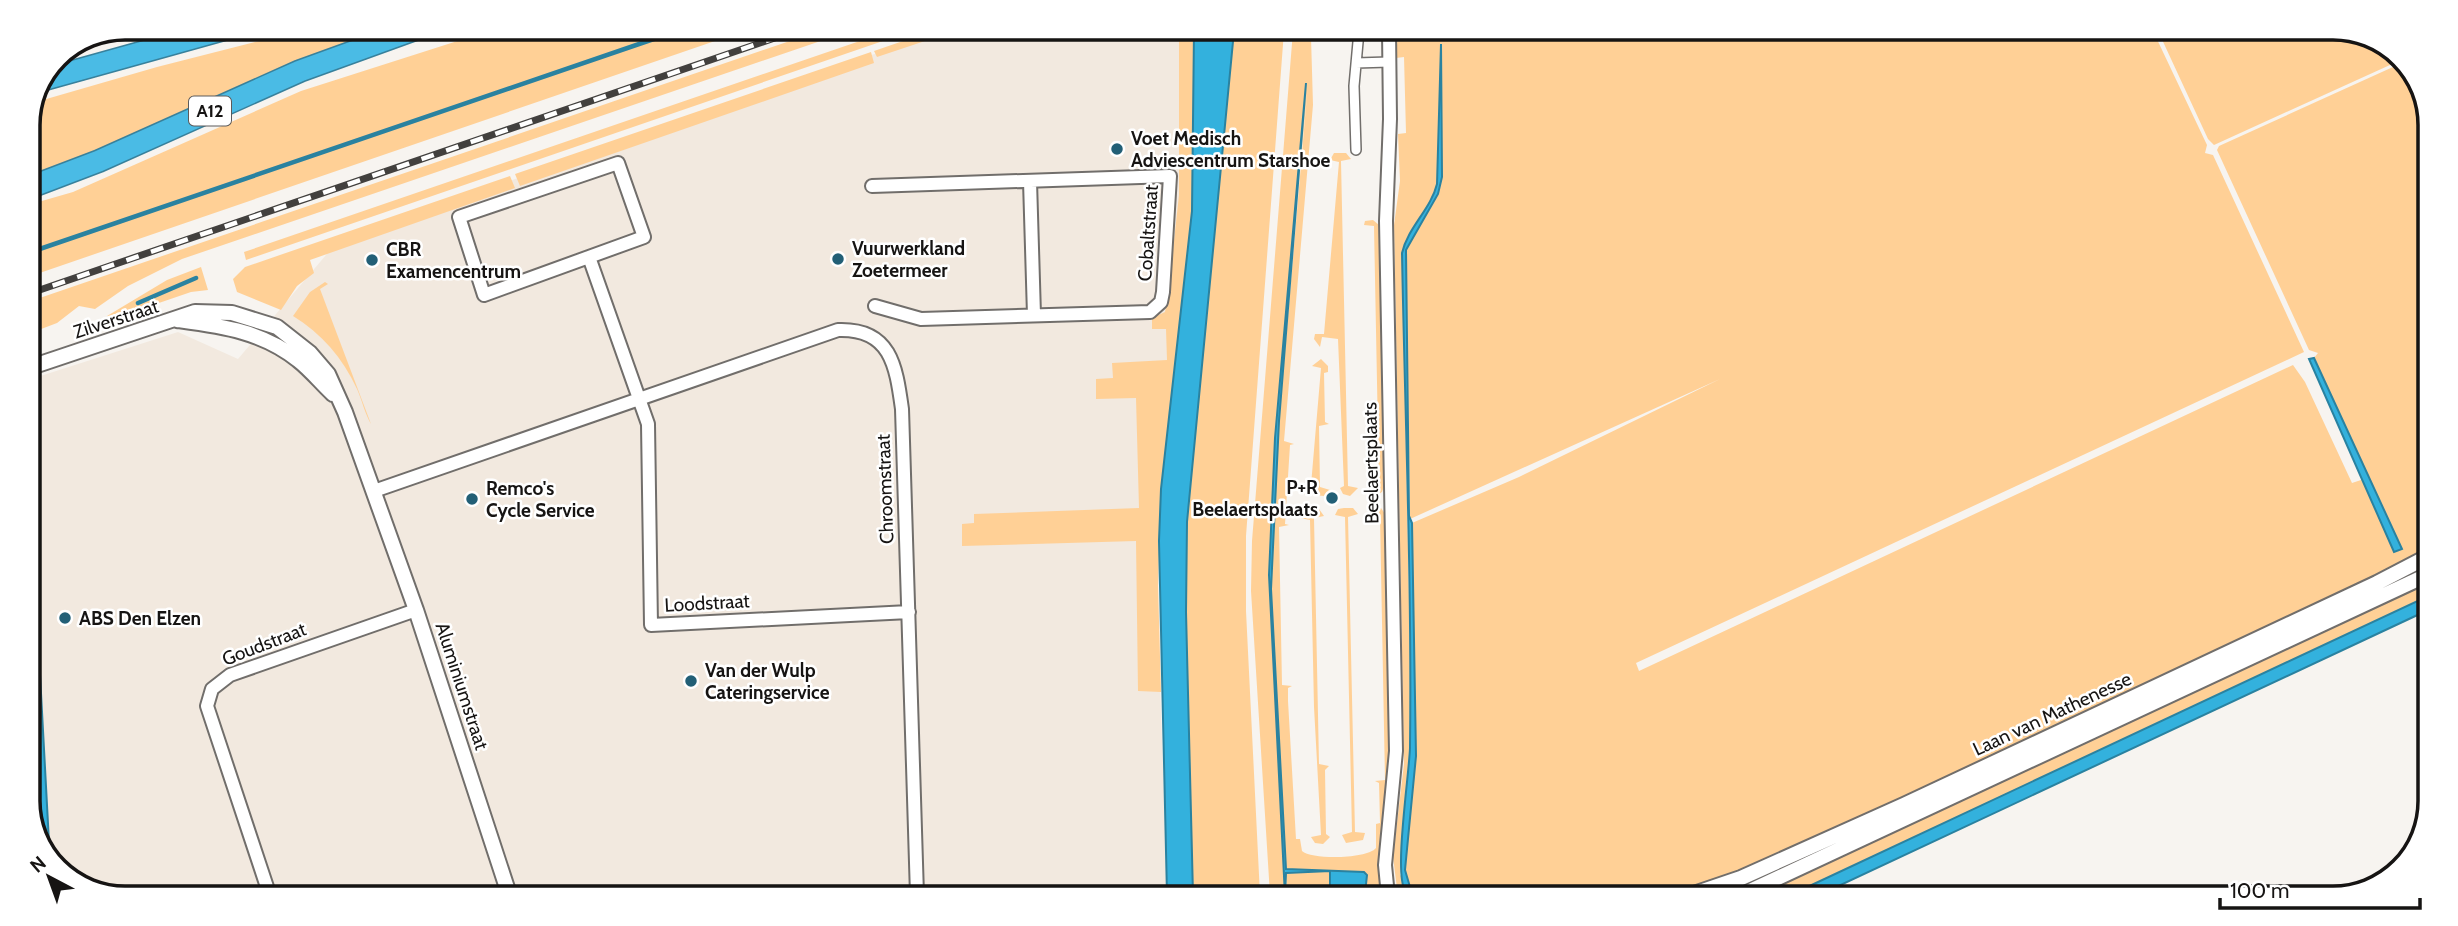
<svg xmlns="http://www.w3.org/2000/svg" width="2458" height="926" font-family="Cabin,sans-serif">
<rect width="100%" height="100%" fill="#f7f4f0"/>
<path fill="#f2e9df" d="M947,30l243,1 -34,556 12,308 -1075,-2 -45,-33 -20,-52v-428l150,-48 60,27 99,-117 453,-160z"/>
<path fill="#ffd096" fill-rule="evenodd" d="M310,28l82,1 -309,130 -55,19v-59l8,-17 121,-35z
M495,29h255l-722,248v-72l45,-13 228,-101z
M822,30h31l-671,229 -54,27 -33,23 -16,-3 -22,17 -29,11v-32z
M892,30h23l-669,230 -2,-8z
M935,30h23l-81,27 -3,-6z
M1179,30l15,1 -2,180 -31,278 -3,97 3,106 -23,-1 -2,-150 -174,5v-22l12,-1v-9l165,-6 -3,-110 -40,1v-20l17,-1 -1,-15 55,-3 -1,-31h-14v-11l13,-6 3,-16 11,-101z
M1234,31h50l-38,505v75l14,284h-67l-8,-320 2,-53z
M1293,31h17l1,6 2,68 -29,336 10,3 -4,1 -5,79 4,1 -10,2 3,158 10,1 -4,2v13l8,138h4l2,12c10,9 65,8 74,-3v-24l4,-1 -1,-40 -4,-2 10,-1 -5,-264 -10,-2 2,-5 9,-1 4,6 5,244 -11,100v38h-92l-16,-307 8,-168 29,-338 -33,355 -6,137 16,321 -15,-1 -19,-304 1,-50z
M1398,31l756,2 53,112 -2,8 8,2 91,197 -668,311 3,8 654,-306 12,17 47,101 12,-4 30,72 8,-3 -88,-190 4,-5 -9,-3 -92,-200 2,-4 185,-84 6,4 20,52 -3,435 -528,247 -183,81 -50,15h-268l-5,-39 11,-93 -10,-539 6,-44 -2,-47 8,-1 -2,-76 -8,1zM1441,45l1,132 -4,17 -32,56 4,269 310,-140 -201,98 -107,46 4,233 -10,93v31l-6,-5 9,-89 2,-89 -9,-444c6,-26 29,-44 35,-69z
M2159,33h206l36,27 -187,85 -6,-6z
M871,52l3,11 -354,123 -5,-12z
M1334,153h12l5,6 -10,2 7,325 10,2 -8,8 -7,-2 -3,-6 4,-2 -6,-147 -16,-2 -2,10 -6,-8 1,-5h9l15,-172 -9,-2z
M510,176l5,12 -205,72 4,13 -17,13 -16,24 -44,-18 -4,-13 12,-12z
M1373,220l6,5 5,261 -2,6 -6,3 -6,-2 -1,-6 10,-1 -5,-260 -10,-1 1,-4z
M201,267l7,23 -17,2 -73,25 -11,-1 60,-36z
M325,282l3,2 -8,5 51,135c-6,-10 -9,-24 -14,-35 -14,-31 -36,-56 -64,-73l17,-24z
M1321,359l7,7v6l-4,1 1,49 4,2 -10,2 1,61 10,3 -6,6 -20,-2 -3,-7 10,-2 10,-117 -9,-2z
M1308,508l11,1 5,7 -10,2 5,246 10,2 -4,4 1,64 4,3 -7,7 -8,-1 -4,-6 10,-2 -7,-128 -4,-187 -10,-2 2,-7z
M1344,508h9l5,6 -10,3 7,315 10,1 -2,7 -17,3 -4,-8 10,-3 -7,-315 -10,-2 3,-6z
M2427,579l-1,18 -640,300h-41z"/>
<path fill="#33b1dd" stroke="#2a82a0" stroke-width="2" d="M1194,31h40l-47,491 -1,90 7,283h-26l-8,-354 2,-52 31,-278z
M1441,44l1,133 -4,17 -32,56 3,266 3,7 4,233 -11,114 5,17 -5,3c-11,-17 4,-114 5,-142 2,-165 -5,-330 -8,-495 6,-26 29,-44 35,-69z
M1306,83l-27,338 -8,168 15,280 78,3 3,3 -2,18 -3,3h-32v-25l-44,2 -1,23 -16,-321 6,-137z
M2314,358l88,191 -8,3 -85,-193z
M28,451l22,410 -22,-53z
M2426,597v14l-611,286h-29z"/>
<g fill="none" stroke-linecap="round" stroke-linejoin="round">
<path stroke="#2a82a0" stroke-width="4.5" d="M28,253l655,-224
M138,303l58,-25"/>
<g stroke="#716e6b" stroke-width="12">
<path id="pedestrian" d="M1356,63l33,-1
M1356,150l-2,-64 5,-55"/>
</g>
<g stroke="#716e6b" stroke-width="16">
<path id="minor" d="M618,163l26,74 -160,58 -25,-78z
M1030,181l4,134
M872,186l298,-10 -7,116 -2,10 -11,10 -229,7 -46,-13
M589,257l59,167 3,201 258,-13
M374,491l464,-161c53,-2 58,36 64,79l15,486
M269,893l-62,-187 5,-17 18,-14 186,-65
M1388,896l-3,-31 11,-114 -10,-530 4,-102 -1,-88"/>
</g>
<g stroke="#716e6b" stroke-width="18">
<path id="tertiary" d="M177,320c44,6 85,11 121,40 13,10 23,23 35,34
M28,368l167,-56 37,1 45,14 33,26 18,21 17,38 71,198 93,284
M1688,896l53,-18 163,-73 473,-222 50,-26
M1737,897l690,-322"/>
</g>
<g stroke="#38819c" stroke-width="24">
<path id="motorway" d="M46,79l183,-51
M28,188l71,-27 201,-90 116,-42"/>
</g>
<use href="#pedestrian" stroke="#fff" stroke-width="9"/>
<use href="#minor" stroke="#fff" stroke-width="12"/>
<use href="#tertiary" stroke="#fff" stroke-width="14"/>
<use href="#motorway" stroke="#4abbe5" stroke-width="21"/>
<g stroke="#42403e" stroke-width="7">
<path id="rail" d="M28,294l770,-264"/>
</g>
<use href="#rail" stroke="#fff" stroke-width="4.5" stroke-dasharray="13" stroke-linecap="butt"/>
</g>
<g fill="#225f76" stroke="#fff" stroke-width="2.5">
<circle cx="1117" cy="149" r="7"/>
<circle cx="838" cy="259" r="7"/>
<circle cx="372" cy="260" r="7"/>
<circle cx="1332" cy="498" r="7"/>
<circle cx="472" cy="499" r="7"/>
<circle cx="65" cy="618" r="7"/>
<circle cx="691" cy="681" r="7"/>
</g>
<g text-anchor="middle" dominant-baseline="central" stroke-width="5" stroke-linejoin="round" paint-order="stroke">
<rect fill="#fff" stroke="#5c5a5a" stroke-width="2" x="189" y="96.5" width="42" height="29" rx="5"/>
<g font-size="18" font-weight="bold" fill="#161413">
<text x="210" y="111">A12</text>
</g>
<g font-size="19" font-weight="bold" fill="#161413" stroke="#fff" text-anchor="start">
<text x="1131" y="138">Voet Medisch<tspan x="1131" dy="22">Adviescentrum Starshoe</tspan></text>
<text x="852" y="248">Vuurwerkland<tspan x="852" dy="22">Zoetermeer</tspan></text>
<text x="386" y="249">CBR<tspan x="386" dy="22">Examencentrum</tspan></text>
<text x="1318" y="487" text-anchor="end">P+R<tspan x="1318" dy="22">Beelaertsplaats</tspan></text>
<text x="486" y="488">Remco's<tspan x="486" dy="22">Cycle Service</tspan></text>
<text x="79" y="618">ABS Den Elzen</text>
<text x="705" y="670">Van der Wulp<tspan x="705" dy="22">Cateringservice</tspan></text>
</g>
<g font-size="19" fill="#161413" stroke="#fff">
<text transform="translate(1148 233) rotate(-86)">Cobaltstraat</text>
<text transform="translate(116 319) rotate(-18)">Zilverstraat</text>
<text transform="translate(1371 463) rotate(-91)">Beelaertsplaats</text>
<text transform="translate(885 489) rotate(-92)">Chroomstraat</text>
<text transform="translate(707 603) rotate(-3)">Loodstraat</text>
<text transform="translate(264 644) rotate(-21)">Goudstraat</text>
<text transform="translate(462 686) rotate(72)">Aluminiumstraat</text>
<text transform="translate(2052 714) rotate(-25)">Laan van Mathenesse</text>
</g>
</g>
<path d="M0 0H2458V926H0ZM125 40H2333A85 85 0 0 1 2418 125V801A85 85 0 0 1 2333 886H125A85 85 0 0 1 40 801V125A85 85 0 0 1 125 40Z" fill="#fff" fill-rule="evenodd"/>
<path fill="none" stroke="#161413" stroke-width="3.5" d="M125 40H2333A85 85 0 0 1 2418 125V801A85 85 0 0 1 2333 886H125A85 85 0 0 1 40 801V125A85 85 0 0 1 125 40Z"/>
<g transform="translate(49 877) rotate(319)" stroke="#ffffff" stroke-width="5" paint-order="stroke">
<path d="M0-5L12 26L0 18L-12 26Z" fill="#161413"/>
<text y="-10" font-size="19" font-weight="bold" text-anchor="middle" fill="#161413">N</text>
</g>
<path d="M2220 898v10h200v-10" fill="none" stroke="#161413" stroke-width="3.5"/>
<text x="2230" y="898" font-size="21" fill="#161413" stroke="#ffffff" stroke-width="5" paint-order="stroke">100 m</text>
</svg>
